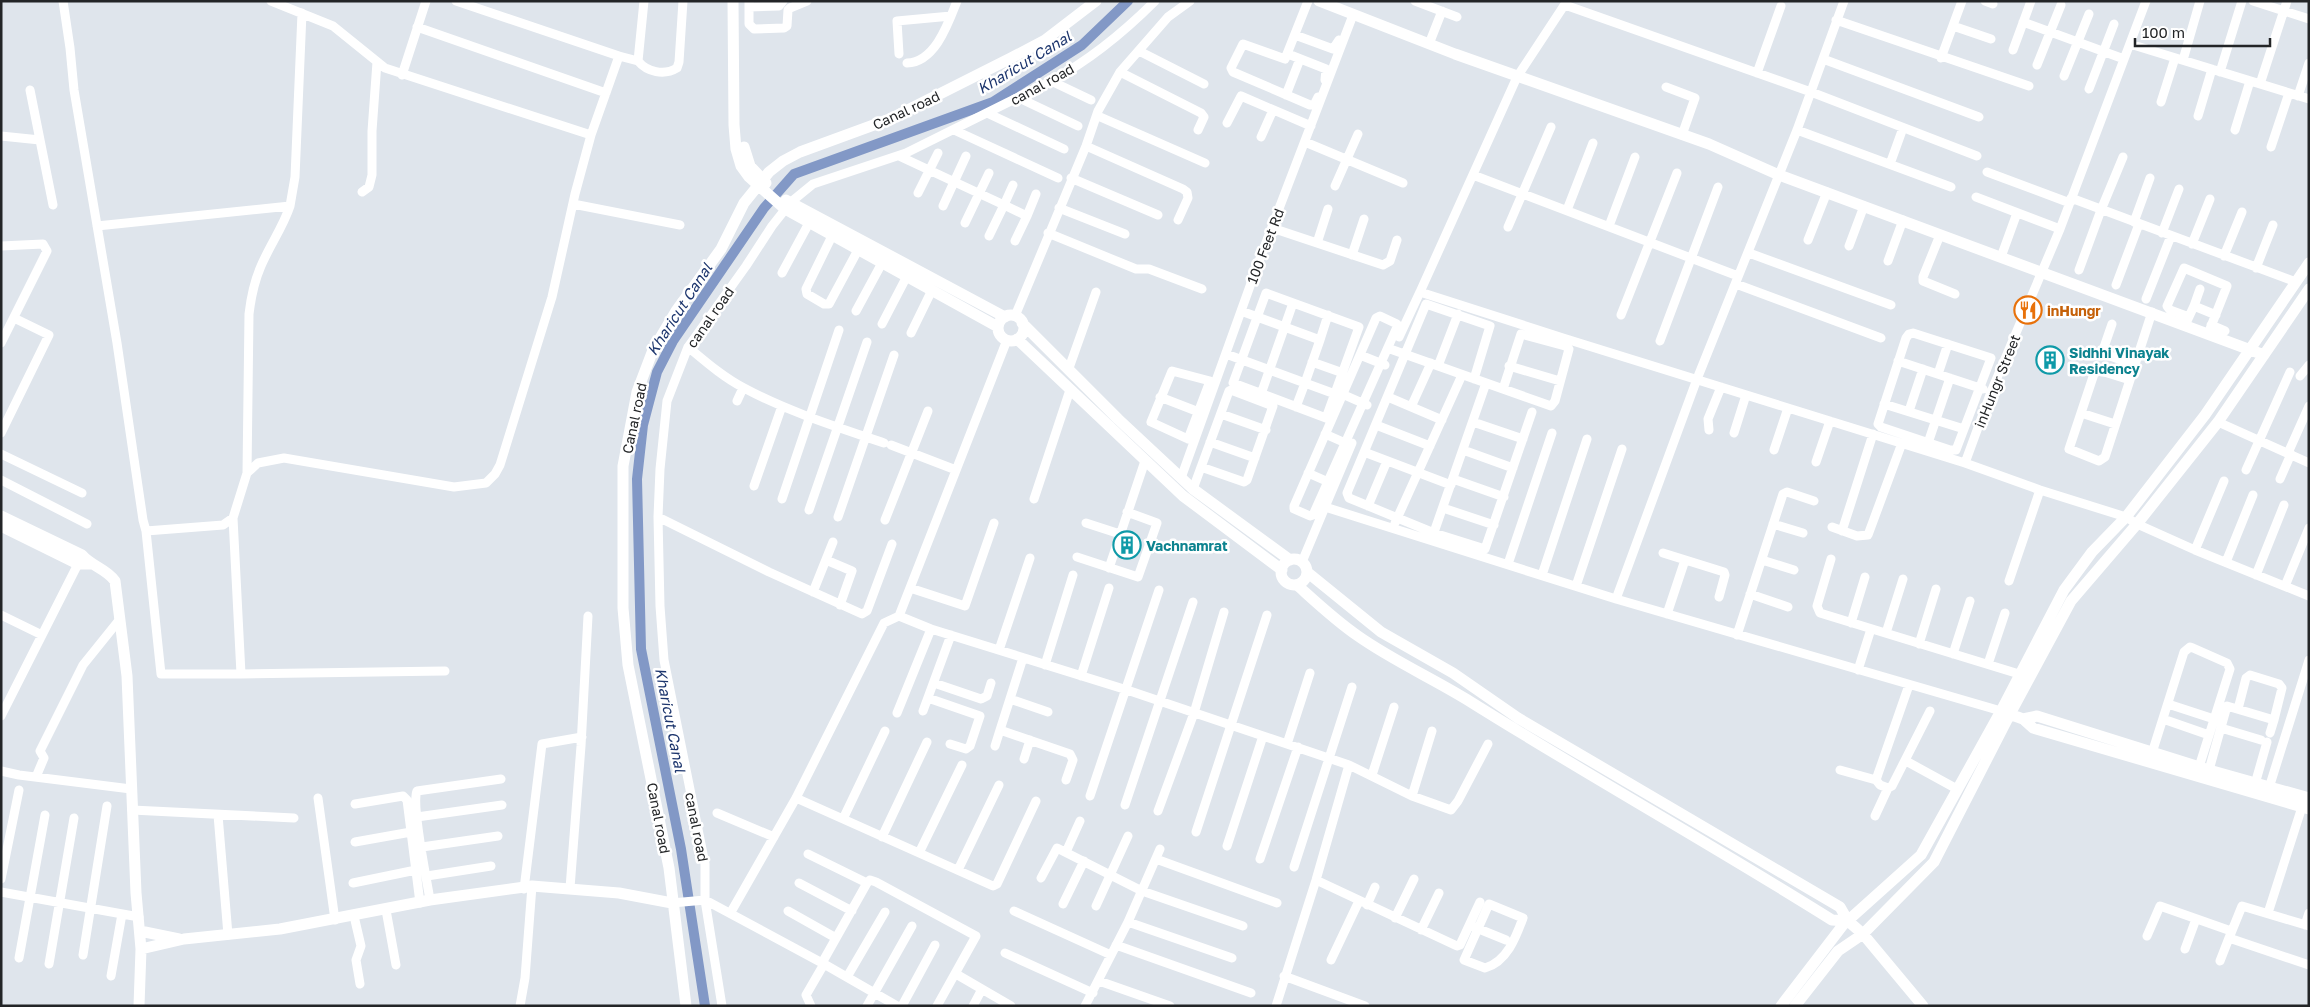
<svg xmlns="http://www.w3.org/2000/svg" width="2310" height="1007" font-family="'Golos Text',sans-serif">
<rect width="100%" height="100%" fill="#dfe5ec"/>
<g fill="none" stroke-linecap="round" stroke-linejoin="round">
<path stroke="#8298c6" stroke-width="10" d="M705,1006l-24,-157 -40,-200 -4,-170 6,-54 14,-53 16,-31 91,-133 30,-34 199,-72 89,-57 46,-44"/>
<path stroke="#fff" stroke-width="9" d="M63,1l7,47 4,42 43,253 26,177 3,11 15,143h80
M271,1l62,25 52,42 206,67 28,-79 -163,-55
M644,1l-6,60c9,11 26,15 39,7l2,-6 4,-61
M749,1v23l5,5 30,-1 3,-2 1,-16 2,-2 17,-7
M1308,1l-23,58 -42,-15 -12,24 2,4 77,33h4l4,-8
M1415,1l42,16
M1567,1l-50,76 -97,215 143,46 402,125 75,27 86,27 11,7 58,26 114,46
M1985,1l8,3
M2253,1l56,18
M1565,5l246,87 166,64
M749,7l30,-1 4,-5
M1836,20l193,66
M2023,22l101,37
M1953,26l38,13
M417,27l189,66
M1295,35l38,14 6,-9
M1429,44l13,-33
M2130,44l179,55
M2013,50l18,-49
M1139,51l65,33
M899,54l-2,-33 54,-5
M1288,54l38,15 -1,11
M619,56l19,5
M1941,58l21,-57
M1823,59l156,58
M2183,60l17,-59
M907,63c28,-1 41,-39 50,-62
M2037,65l24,-60
M1120,72l81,41 3,4 -6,13
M2220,72l22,-71
M1757,73l24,-67
M402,75l24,-74
M2064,76l25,-62
M1051,81l40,19
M2260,84l27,-83
M1666,87l29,11 -13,37
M2089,89l25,-65
M30,90l23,115
M1286,95l14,-36
M2298,96l11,-33
M1019,98l59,28
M2161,102l14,-44
M987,113l77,36
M1098,116l107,47
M2198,116l14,-47
M1227,123l14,-27 70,30
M954,130l104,48
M1797,130l154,57
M2235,130l15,-49
M1,136l39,4
M1261,137l12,-27
M1305,142l98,41
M1086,146l97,43 4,3 1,6 -10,22
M2271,147l18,-54
M899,156l105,49 9,-20
M1890,164l13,-36
M1987,172l83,31
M1473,175l265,101
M1071,178l87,37
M1335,186l23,-52
M362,192l7,-5 3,-12v-44l5,-69
M918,193l20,-40
M1976,197l84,32
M2071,198l225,84
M573,204l107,21
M943,206l23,-50
M1059,208l66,26
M1567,210l26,-67
M2134,222l16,-44
M965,223l24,-50
M97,226l193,-20 5,-29 7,-164
M1609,226l26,-69
M1508,227l43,-100
M1272,228l111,37 7,-4 7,-21
M1048,233l88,36h13l53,20
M2162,233l17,-44
M1940,235l-17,42v4l32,13
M832,236l-26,53 1,5 17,10h5l29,-54
M989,236l15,-31 23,11 9,-22
M1808,240l19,-48
M1015,241l12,-25
M1317,243l11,-34
M2192,244l18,-45
M1,246l42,-2 4,7 -46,92
M1849,246l15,-40
M1749,253l142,52
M1352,255l12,-36
M2224,256l18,-44
M2001,257l16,-44
M1888,261l15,-41
M2256,268l17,-43
M2079,270l22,-60 22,-53
M782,273l27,-50
M1736,284l145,54
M2116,285l23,-61
M1266,293l93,34 -33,91 -93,-35z
M2146,299l25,-63
M2194,306l6,-17
M856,311l26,-48
M1621,315l56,-142
M1015,316l71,-170 12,-35 22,-39 48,-55 22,-16
M1380,316l17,8v3l-84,188 -3,1 -16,-7v-3l82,-188z
M2189,317l-19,-7 -3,-4 17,-38 43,18 -19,48
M2186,323l8,-17 22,9
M882,324l25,-48
M2112,324l-10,29 33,12
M2211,325l14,6
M911,333l21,-43
M1913,333l78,25 -35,92h-6l-69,-23 -3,-3 28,-86 3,-4z
M1399,337l21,-45
M1007,340l-108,276 32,13 196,61 222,75 -33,115 -40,126
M1320,340l8,-25
M1660,341l58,-154
M688,347c18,15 35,30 56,41 45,24 93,39 140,55
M1393,350l158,56 4,-5 14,-52 -4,-3 -44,-12 -18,55
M1226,354l79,29 15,-43 -79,-29
M1360,355l25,10
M1898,361l85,28
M1312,362l31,11
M1438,366l20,-52
M1509,366l51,15
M1069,368l27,-76
M1172,371l38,10 -22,58 -37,-17z
M1938,374l10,-30
M2300,376l9,-11
M1474,379l16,-53 -64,-22 -79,189 2,5 85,35 51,16 47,-137
M2130,380l-32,-10 -3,1 -26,78 30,12 6,-4 47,-145
M1261,394l32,-91
M1342,394l25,11
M1160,397l44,17
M1388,397l54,23
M737,401l6,-13
M1884,404l80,25
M1296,407l9,-24 30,11
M1411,407l20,-44
M1909,411l14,-42
M2081,413l34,11
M1221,414l45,16
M1473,422l50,17
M2218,422l91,41
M1376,425l54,21
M1709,430l-1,-11 13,-32
M1,433l48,-98 -35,-17
M1734,433l12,-38
M1325,434l25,11
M1210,442l45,16
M1928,443l22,-65
M891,445l65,25
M1463,450l50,18
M1774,450l14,-42
M1364,452l87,33
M2288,453l21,-47
M1,454l81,39
M1816,462l14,-41
M1965,463l26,-71 69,-163 86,-228
M2246,470l44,-98
M247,473l2,-159c2,-17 5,-32 12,-48 9,-21 22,-39 29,-60
M1308,473l25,11
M1181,478l78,-217 94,-246
M1453,479l51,18
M2280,479l11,-25
M1,480l86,44
M754,486l28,-80
M1193,489l36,-98 2,-1 42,16 -26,74 -3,2 -43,-15
M782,499l57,-169
M1034,499l36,-109
M1368,506l19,-45
M1325,507l27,-64
M1443,508l51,17
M809,510l58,-168
M658,517l111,55 93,42 5,-3 25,-67
M838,517l56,-162
M233,518l8,156 204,-3
M885,520l43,-109
M1086,523l34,11
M1395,523l67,-148
M1773,524l30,9
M1832,527l25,9 11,-1 34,-92
M146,531l77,-6 10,-7 14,-45 11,-10 26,-5 170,29 32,-4 9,-9 5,-9 52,-168 23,-103 16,-59
M1842,531l31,-97
M1432,538l54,-155
M2195,550l29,-69
M1663,553l61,19 1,3 -6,22
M1077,557l61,20 19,-54 -30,-11
M1831,559l-14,47 3,7 199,61
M826,560l26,11 -12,34
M1762,560l32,10
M1302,562l23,-55 291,92 385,112
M2226,562l27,-67
M1508,564l44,-131
M1109,568l36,-107
M1542,575l45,-136
M2256,575l28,-70
M2009,581l31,-91
M1576,586l46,-137
M2285,586l24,-58
M910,588l55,18 29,-83
M813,592l20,-50
M1750,594l38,13
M1616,599l81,-220 100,-249 47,-129
M1667,614l18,-54
M1,615l41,20
M1851,623l14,-46
M1886,633l17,-54
M1737,635l46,-141 4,-2 27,9
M1919,644l17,-55
M999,650l31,-92
M1953,654l17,-53
M1023,658l-23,72 70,24 3,6 -7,20
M1988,664l17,-51
M1045,665l28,-90
M1858,670l13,-41
M1081,676l28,-88
M934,683l47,16 6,-3 4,-13
M1909,685l-31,89 -2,6 4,5 8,3 4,-2 38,-75
M928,698l52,18 -10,30 -4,3 -16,-5
M1010,699l38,13
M2168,704l46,15
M2238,709l8,-31 4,-3 29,9 3,4 -8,32
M923,711l28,-76
M897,713l34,-84
M1,716l77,-152
M2163,719l46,16
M2221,728l40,12
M1287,744l23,-71
M995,746l5,-16
M2152,753l32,-101 6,-5 3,1 34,15 3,6 -31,98
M1024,759l6,-19
M1906,761l51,28
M1349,765l63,31 39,14 7,-9 30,-57
M1840,770l36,10
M2209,770l18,-64 47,14 -4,13
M1,771l18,4 112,14
M1372,775l22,-68
M36,777l8,-19 -4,-7 43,-86 37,-46
M2255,784l12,-42
M2269,788l40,-128
M1090,796l69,-206
M1412,796l20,-65
M318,798l17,122
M796,798l197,88 4,-2 39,-83
M355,804l48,-8 4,4 13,103
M1125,805l68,-203
M132,810l162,8
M1158,811l36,-98 30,-101
M717,813l57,24
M218,815l10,120
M1875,816l13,-28
M417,817l85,-12
M843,819l42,-88
M1196,832l71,-217
M882,837l45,-95
M355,842l56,-10
M1227,846l36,-110
M422,847l76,-11
M1066,852l14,-31
M919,853l43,-88
M808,854l59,29
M1156,859l121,44
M1260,859l38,-112
M1294,867l58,-180
M958,870l41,-85
M427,876l64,-10
M1041,878l16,-30 85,43 101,35
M1,879l18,-89
M1316,880l141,66 3,-1 20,-43
M353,883l63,-13
M799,883l53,28
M570,888l11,-142 7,-130
M524,889l18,-145 40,-7
M1,892l138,25
M430,900c-3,-20 -19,-94 -13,-109l84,-12
M672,903l33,-3 119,64 -18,31 5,11
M1063,904l21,-43
M1489,904l34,14c-7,19 -16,44 -38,50l-21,-8z
M1367,905l8,-18
M1096,906l32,-70
M386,910l10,55
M788,911l48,27
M1014,911l97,44
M731,912l65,-114 88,-175 15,-7
M2268,913l34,-106
M354,916l7,30 -5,14 4,24
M1395,918l19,-39
M1128,922l104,36
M2305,925l4,-12
M2309,926l-67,-20 -13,32 80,27
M1474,927l32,13
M1421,930l18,-37
M2147,936l13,-30 71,25
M1116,945l135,48
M2185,949l11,-30
M1005,953l88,40
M83,955l24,-149
M19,958l26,-143
M1331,960l28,-59
M2220,961l9,-23
M822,963l45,-80 3,-3 6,2 100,54 -39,70
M49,964l25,-146
M824,964l73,42
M956,974l55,32
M111,976l11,-62
M1284,976l81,30
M847,977l38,-65
M1099,981l71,25
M520,1006l5,-28 7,-92
M722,1006l-17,-106v-36l-41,-204 -4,-54 -2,-89 2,-48 7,-68 21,-54 58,-81 26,-40 19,-24 22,-18 93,-31 145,-72c37,-20 74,-50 104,-80
M867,1006l45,-80
M902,1006l33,-61
M973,1006l9,-17
M1085,1006l43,-84 32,-73"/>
<path stroke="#fff" stroke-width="11" d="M733,1l1,124 2,24 5,17 8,11 36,32 213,118
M1319,1l136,53 254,90 70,31 485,180
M744,147l6,19 16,17
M786,200l219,117
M998 328a13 13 0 1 1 26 0a13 13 0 1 1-26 0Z
M1022,323l96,96 75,70 97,71
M1017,339l166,157 99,74
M1,516l81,39c9,11 25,14 33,26l12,95 9,217 5,56 -2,57
M1,526l77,38h11
M1281 572a13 13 0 1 1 26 0a13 13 0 1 1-26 0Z
M1307,572l74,60 72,41 65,45 322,189 8,14 15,13 60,72
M1297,585c20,18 39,36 61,51 34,24 72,41 108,63 121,76 245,145 366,221l16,1
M2004,712l19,7 10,9 276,81
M2023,719l14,-3 172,54 100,28
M140,931l39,8
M141,949l43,-10 96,-10 150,-29 102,-14 87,7 53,10
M686,1006l-17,-138 -41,-203 -5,-57v-142l14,-74 16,-42 23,-39 45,-62 23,-46 25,-31 14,-11 17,-9 90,-33 121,-61 34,-18 51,-39
M1781,1006l62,-81 78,-70 80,-144 63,-121 28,-38 34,-35 79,-102 104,-152
M1795,1006l43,-55 25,-17 71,-72 76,-148 61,-113 66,-77 81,-102 91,-133"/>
</g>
<defs>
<g id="restaurant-ring" transform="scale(1.4375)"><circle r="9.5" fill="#fff" stroke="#e8710a" stroke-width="1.5"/><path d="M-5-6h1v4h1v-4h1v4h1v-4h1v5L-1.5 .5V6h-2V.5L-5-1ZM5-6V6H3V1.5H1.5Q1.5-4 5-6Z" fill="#e8710a"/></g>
<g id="building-ring" transform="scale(1.4375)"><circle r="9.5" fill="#fff" stroke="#0f9aa8" stroke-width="1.5"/><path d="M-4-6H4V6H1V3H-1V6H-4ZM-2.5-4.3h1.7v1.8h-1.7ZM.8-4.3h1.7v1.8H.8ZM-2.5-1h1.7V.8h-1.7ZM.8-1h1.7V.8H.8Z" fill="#0f9aa8"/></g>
</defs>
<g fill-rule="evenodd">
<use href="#restaurant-ring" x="2028" y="310"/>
<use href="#building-ring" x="2050" y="360"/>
<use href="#building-ring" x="1127" y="545"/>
</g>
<g text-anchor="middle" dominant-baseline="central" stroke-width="5" stroke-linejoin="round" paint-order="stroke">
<g font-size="14" fill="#232527" stroke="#fff">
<text transform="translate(1042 84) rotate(-29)">canal road</text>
<text transform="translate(906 110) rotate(-25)">Canal road</text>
<text transform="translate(1265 246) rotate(-69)">100 Feet Rd</text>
<text transform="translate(710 317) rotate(-55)">canal road</text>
<text transform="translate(1997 381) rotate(-68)">inHungr Street</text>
<text transform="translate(634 418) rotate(-78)">Canal road</text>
<text transform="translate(659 818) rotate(79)">Canal road</text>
<text transform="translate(697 827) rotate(79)">canal road</text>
</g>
<g font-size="14" font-weight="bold" fill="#c56008" stroke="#fff" text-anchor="start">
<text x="2047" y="310">inHungr</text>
</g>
<g font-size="14" font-weight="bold" fill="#0d838f" stroke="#fff" text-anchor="start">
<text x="2069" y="352">Sidhhi Vinayak<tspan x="2069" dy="16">Residency</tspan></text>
<text x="1146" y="545">Vachnamrat</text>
</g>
<g font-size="15" font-style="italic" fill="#1c356d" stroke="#fff">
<text transform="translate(1024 62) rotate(-31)">Kharicut Canal</text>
<text transform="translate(679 309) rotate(-57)">Kharicut Canal</text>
<text transform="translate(671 720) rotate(79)">Kharicut Canal</text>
</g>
</g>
<rect width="2310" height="1007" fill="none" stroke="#232527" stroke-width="5"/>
<path d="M2135 38v8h135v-8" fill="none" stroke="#232527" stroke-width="2.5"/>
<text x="2142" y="38" font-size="15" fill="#232527" stroke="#ffffff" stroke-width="4" paint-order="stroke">100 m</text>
</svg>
